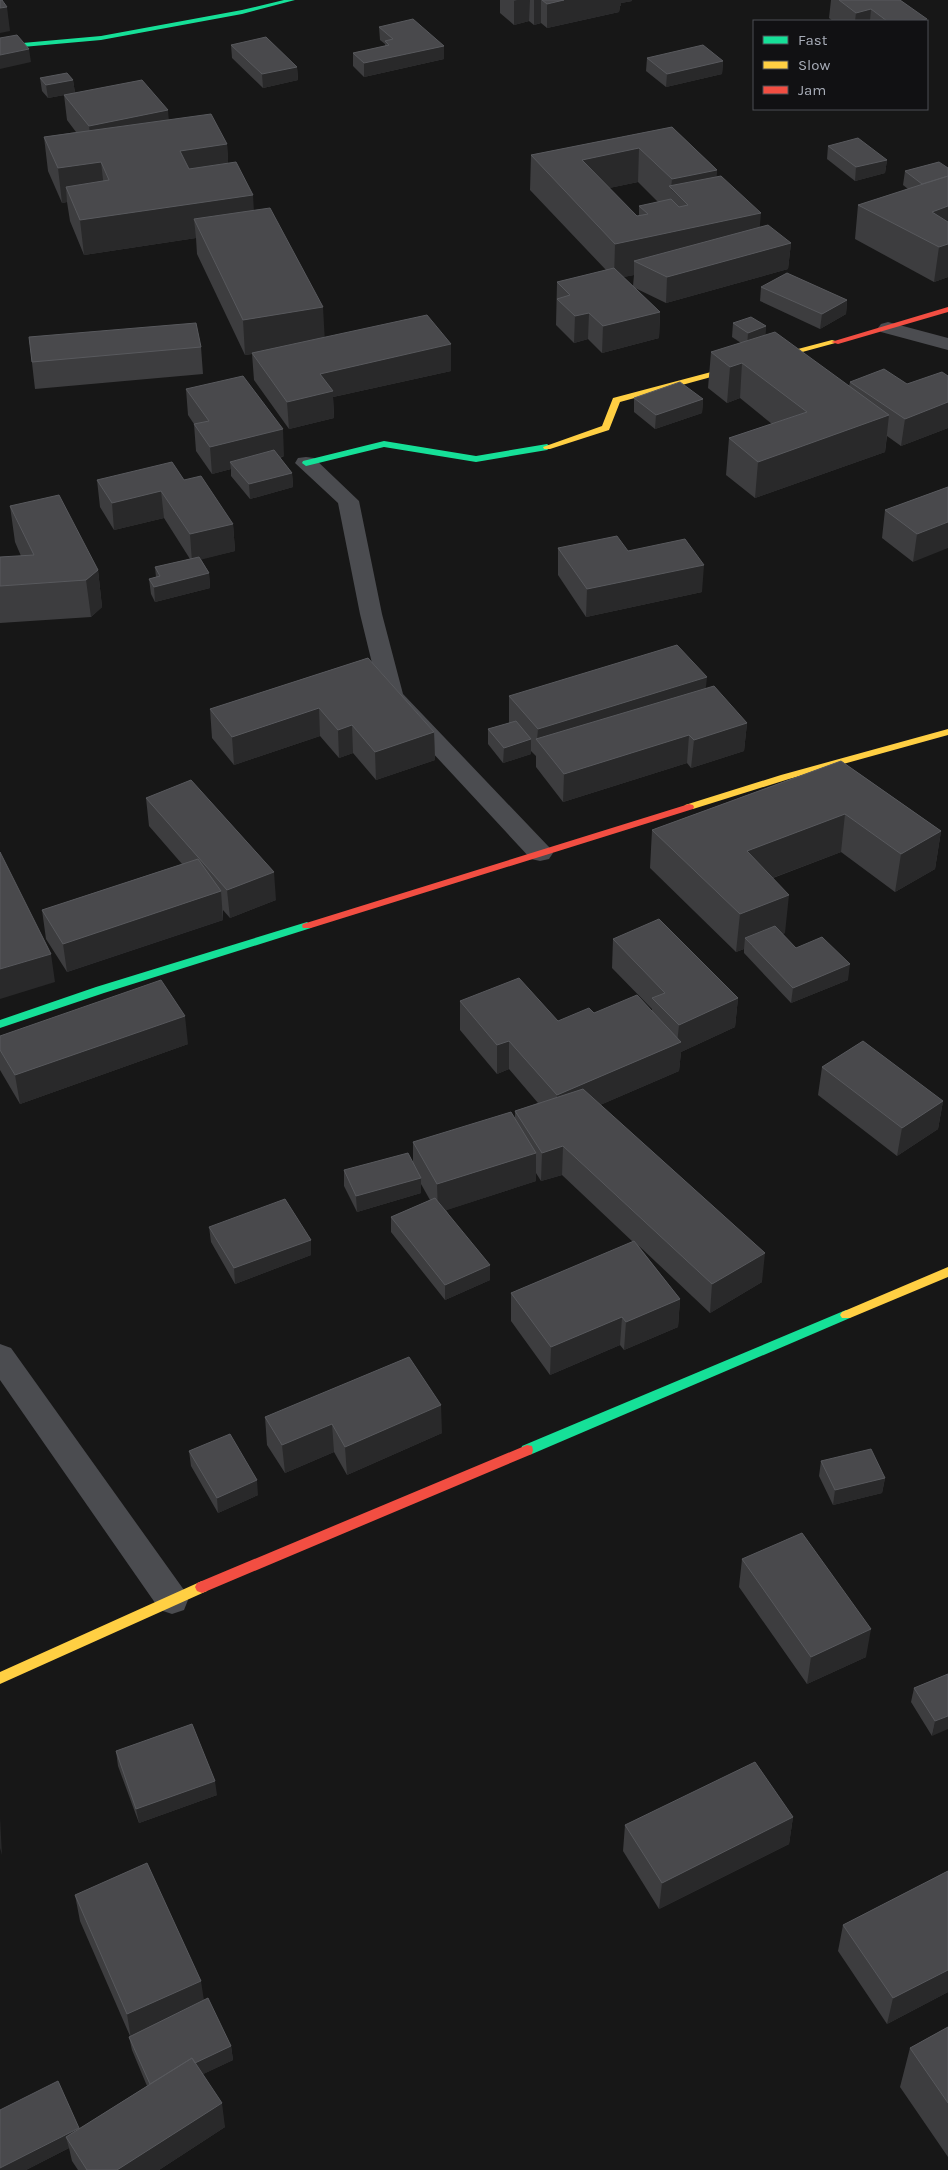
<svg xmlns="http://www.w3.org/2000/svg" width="948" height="2170" font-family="Karla,sans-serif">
<rect width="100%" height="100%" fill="#171717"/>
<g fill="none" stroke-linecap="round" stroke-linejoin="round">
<path fill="#4b4c50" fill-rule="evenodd" d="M888,322l60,16v12l-67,-18 -3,-4 3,-4z
M306,457l8,1 45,43 23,113 21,80 146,153 4,6 -4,6 -9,2 -9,-2 -151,-163 -20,-82 -22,-111 -43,-40 3,-5z
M0,1344l11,4 173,242 4,10 -4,10 -12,4 -12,-4 -160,-230z"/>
<path fill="#16e098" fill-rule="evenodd" d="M284,0h11l-53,14 -141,26 -101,9v-4l101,-9 141,-26z
M384,441l92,15 71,-12 4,3 -4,3 -71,12 -92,-15 -78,19 -4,-3 1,-2z
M307,922l5,4 -1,2 -207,65 -104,35v-8l96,-33z
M846,1310l4,2 2,3 -2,3 -318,136 -5,1 -5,-1 -1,-4 1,-4z"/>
<path fill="#ffcf43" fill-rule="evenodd" d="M832,340l7,2 -219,60 -11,28 -59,19h-6l-1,-2 59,-21 11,-28z
M948,729v6l-159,44 -96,30h-8l-1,-2 1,-2 96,-30z
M948,1267v10l-98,41h-8l-2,-3 2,-3z
M202,1581l5,2 2,4 -2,4 -207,93v-12z"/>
<path fill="#f24e42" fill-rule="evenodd" d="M948,307v5l-110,32 -7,-2z
M689,804l4,1 1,2 -1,2 -382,119h-8l-1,-2 1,-2z
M527,1445l5,1 1,4 -1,4 -325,137 -5,2 -5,-2 -2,-4 2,-4z"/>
</g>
<path fill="#3d3d3f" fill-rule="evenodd" d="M500,0h132v1l-11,2v3h-1l-1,6 -72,16 -6,-5 -7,2 -5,-4 -15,4 -14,-12z
M831,0h69l26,21h-94h1l-4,-3z
M379,27l65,19v13l-80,18 -11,-11v-13l32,-7v-2l-5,-4z
M231,45l66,22 1,13 -35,8 -31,-30z
M647,58l76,3 -1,13 -56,13 -20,-16z
M40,78l33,2 2,13 -27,5 -6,-7z
M64,95l104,15v10l59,24 1,20 96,174 127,33 -118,26 1,21 -45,11 -35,-49 -2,-26 -7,1 -48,-101 -1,-16 -112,17 -14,-34 -3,-19 -5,1 -14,-32 -4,-34 32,-5 -9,-12z
M672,127l45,43 -1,7 44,50 31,16 -3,26 -122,34 -31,-15 25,24 -1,26 -57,15 -14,-14 -14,4 -18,-18 1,-43 49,-12 -76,-80 1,-35zM638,182l20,20 -19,4v9l-2,1 -28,-28zM634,275l-1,11 -10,-9z
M828,146l59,14 -2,13 -30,8 -28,-22z
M939,162l9,44v71l-14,5 -79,-43 3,-34 50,-16 -5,-4 2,-14z
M761,287l86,13 -1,14 -26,15 -60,-28z
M733,323l33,3 -1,9 84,51 1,-4 57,2 41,-8v52l-47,18 -14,-10 -2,16 -130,46 -29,-23 3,-37 43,-14 -32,-26 -13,5 -19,-15 3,-36 30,-9 -9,-6z
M29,337l172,10 2,27 -168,15z
M186,389l98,67 -4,2 12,15 1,14 -43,12 -19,-23v-7l-19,5 -16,-23 -2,-27 -6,-9z
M634,398l69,1 -1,14 -47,16 -21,-17z
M97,480h87l49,44 2,27 -34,8 8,14 1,15 -55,14 -4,-8 -2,-15 7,-2 -1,-10 35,-8 -26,-41 -50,12 -14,-23z
M948,487l-35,75 -31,-24 3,-28z
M10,506l88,64 4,37 -11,10 -91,6v-66l21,-1 -6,-14z
M558,548l70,3 74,41 -116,25 -28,-42z
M368,658l66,74 1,28 -59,20 -23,-27 -14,5 -19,-22 -86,29 -22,-27 -2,-29z
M706,688l41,35 -3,28 -53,17 -4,-5 -124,39 -27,-35v-11l-5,-5v3l-28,9 -15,-19v-15l21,-6v-27z
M841,761l100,70 -6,38 -40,23 -54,-40 -68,26 12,55 -3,1 14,14 52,32 -57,23 -47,-50v-4l-8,3 -86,-84 2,-38z
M146,798l130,102 -46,18 -7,-8v10l-156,52 -21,-33 -4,-29 140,-46 -33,-38z
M613,939l125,59 -3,29 -54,25 -2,19 -79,34 162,177 -52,31 -72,-68 42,54 -2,28 -54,23 -4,-5 -70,30 -39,-54v-28l122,-51 -71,-67 -21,6 -5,-8v8l-90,29 44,70 -45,20 -54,-68v-15l39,-17 -9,-16v9l-64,19 -13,-26v-16l69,-7v-21l102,-24v-7l23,-8 -29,-34 -12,5 -37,-44v-29l98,20 36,-8 58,-3v-1l-40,-41z
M0,1036l188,8 -168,60 -20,-34z
M822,1067l121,34 -5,28 -41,27 -79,-61z
M209,1227l102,13v15l-76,29 -24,-42z
M265,1417l177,16 -95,42 -13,-23 -49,21 -18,-28z
M189,1451l69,44 -40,18 -27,-47z
M821,1461l64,17 -3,15 -49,12 -14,-29z
M742,1559l124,98 -59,27 -68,-97z
M948,1674l-16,62 -21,-34 3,-14z
M116,1751l101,44 -78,28 -21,-57z
M793,1817l-4,27 -130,65 -36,-58 2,-26z
M948,1871v121l-61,32 -49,-73 5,-26z
M75,1895l129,105 27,46 2,14 -30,14 22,53 -66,43h-81l-6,-9 -3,-13 -43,22h-26l79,-41 68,-43 -15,-36 -3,-13 1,-1 -50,-115z
M948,2027v130l-48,-70 10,-39z"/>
<path fill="#29292a" d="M517,0h13l-1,21 -15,4v-24z
M534,0h7v23l-7,2z
M564,0h68v1l-11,2v3h-1l-1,6 -72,16v-24z
M7,7l3,24 -10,2v-25z
M871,9l-1,12h-15l1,-8z
M444,46v13l-80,18v-14z
M29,49l2,13 -31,7v-14z
M723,61l-1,13 -56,13 1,-13z
M297,67l1,13 -35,8 -1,-14z
M73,80l2,13 -27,5 -2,-13z
M168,110l2,25 -78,17 -3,-26z
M227,144l2,34 -46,7 -3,-34z
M639,148l-1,34 -57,12 1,-34z
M887,160l-2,13 -30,8 1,-14z
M101,162l4,35 -39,-10 1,15 -5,1 -4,-35z
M717,170l-3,34 -26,1 -17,-16 1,-10z
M253,195l2,35 -61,-11 2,19 -112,17 -4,-35z
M948,206v33l-16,-27z
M761,213l-3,35 -124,13v14l-20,4 1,-35z
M791,243l-3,26 -122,34 1,-26z
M948,244v33l-14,5 5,-35z
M847,300l-1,14 -26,15 2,-15z
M323,307l2,36 -80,12 -2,-35z
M660,312l-1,26 -57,15 1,-27z
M589,313l-1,26 -14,4 1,-27z
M766,326l-1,14 -18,7 1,-14z
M451,344v27l-118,26 1,21 -45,11 -2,-27 33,-28z
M742,363l-2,35 -13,5 3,-36z
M703,399l-1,14 -47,16 1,-14z
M948,402v26l-47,18 4,-27z
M889,415l-4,37 -130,46 3,-36z
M283,429l1,27 -48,12 -6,-6 1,7 -19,5 -2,-27z
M292,473l1,14 -43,12 -1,-15z
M161,491l3,27 -50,12 -2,-27z
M948,522v26l-35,14 4,-28z
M233,524l2,27 -43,11 -2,-28z
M704,565l-2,27 -116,25 1,-28z
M98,570l4,37 -11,10 -5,-37z
M209,573l1,15 -55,14 -1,-15z
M707,677l-3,28 -167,35 1,-11z
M319,708l1,28 -86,29 -2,-28z
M747,723l-3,28 -53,17 3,-28z
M352,725l1,28 -14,5 -1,-28z
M434,732l1,28 -59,20 -1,-28z
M689,735l-2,28 -124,39 1,-28z
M531,739v15l-28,9 1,-15z
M845,814l-4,38 -98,37 4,-38z
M941,831l-6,38 -40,23 6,-38z
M274,872l2,28 -46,18 -3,-28z
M221,891l2,29 -156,52 -4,-28z
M789,895l-4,38 -33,13 -7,-8 -1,11 -8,3 4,-38z
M51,954l4,28 -55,17v-30z
M850,964l-2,16 -57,23 2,-15z
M738,998l-3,29 -54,25 -2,19 -123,53 1,-29 120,-51 2,-19z
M185,1016l3,28 -168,60 -5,-29z
M509,1041v28l-12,5v-29z
M943,1101l-5,28 -41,27 5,-28z
M563,1146l-1,29 -21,6 1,-28z
M536,1153v28l-98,32 -1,-29z
M421,1178v15l-64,19 -1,-16z
M311,1240v15l-76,29 -1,-16z
M765,1253l-3,29 -52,31 2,-29z
M490,1265v15l-45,20v-15z
M680,1299l-2,28 -54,23 2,-28z
M622,1317l-2,28 -70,30 1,-28z
M441,1405l1,28 -95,42 -2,-28z
M332,1424l2,28 -49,21 -3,-28z
M885,1478l-3,15 -49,12 2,-15z
M257,1480l1,15 -40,18 -1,-15z
M871,1629l-5,28 -59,27 4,-27z
M948,1716v13l-16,7 3,-15z
M215,1781l2,14 -78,28 -3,-14z
M793,1817l-4,27 -130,65 3,-26z
M0,1818l2,37 -2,-7z
M948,1970v22l-61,32 6,-26z
M201,1981l4,26 -74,32 -4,-25z
M231,2046l2,14 -80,38 -3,-14z
M222,2103l3,24 -66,43h-42z
M79,2128l3,13 -16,-4 3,11 -43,22h-26v-2z"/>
<path fill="#49494c" stroke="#58595d" d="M0,0h2l5,7 -7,1z
M542,0h22l-17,4z
M839,0h61l27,19 -9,2h-31l-16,-12 -15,4z
M413,19l31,27 -80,17 -11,-10 36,-8 -4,-4 8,-2 -14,-12z
M17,35l12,14 -29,6v-17z
M266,37l31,30 -35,7 -31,-29z
M703,45l20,16 -56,13 -20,-16z
M67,73l6,7 -27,5 -6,-7z
M142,80l26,30 -79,16 -25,-31z
M211,114l16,30 -47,7 9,18 47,-7 17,33 -173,25 -14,-33 43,-7 -8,-18 -43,6 -14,-31z
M672,127l45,43 -45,9 -33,-31 -57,12 55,56 11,-2 -9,-8 32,-7 8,8 9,-2 -19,-19 52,-10 40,37 -146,31 -84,-89z
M858,138l29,22 -31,7 -28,-21z
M939,162l9,6v8l-26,8 -17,-13z
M948,176v30l-16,6 16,10v22l-9,3 -81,-42z
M270,208l53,99 -80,13 -49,-101z
M768,225l23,18 -124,34 -33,-16z
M614,268l46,44 -57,14 -14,-13 -14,3 -18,-17 13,-4 -13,-13z
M787,273l60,27 -25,14 -61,-27z
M427,315l24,29 -131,30 13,17 -46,11 -35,-49z
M751,317l15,9 -18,7 -15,-10z
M196,323l5,24 -169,15 -3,-25z
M775,332l114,83 -131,47 -29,-24 78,-26 -65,-49 -12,4 -19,-15z
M884,369l23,15 35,-12 6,4v26l-43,17 -55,-37z
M243,376l40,53 -73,18 -16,-23 15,-3 -23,-32z
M680,382l23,17 -47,16 -22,-17z
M274,450l18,23 -43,11 -19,-22z
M172,462l12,18 17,-4 32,48 -43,10 -29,-43 -49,12 -15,-23z
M948,487v35l-31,12 -32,-24z
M59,495l39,75 -12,10 -86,6v-29l34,-2 -24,-49z
M617,536l11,15 57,-12 19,26 -117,24 -29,-41z
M199,557l10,16 -55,14 -5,-8 11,-3 -5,-9z
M677,645l30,32 -169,52 -29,-33z
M368,658l66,74 -59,20 -23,-27 -14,5 -19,-22 -87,29 -22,-28z
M714,686l33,37 -53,17 -5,-5 -125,39 -28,-35z
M516,721l15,18 -27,9 -16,-19z
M841,761l100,70 -40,23 -56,-40 -98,37 42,44 -49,19 -88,-84z
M191,780l83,92 -47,18 -81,-92z
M0,852l51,102 -51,15z
M198,859l23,32 -158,53 -21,-34z
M659,919l79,79 -59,27 -27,-27 13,-5 -52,-54z
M775,926l21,22 26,-11 28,27 -57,24 -48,-50z
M519,978l39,43 31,-13 5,5 43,-18 44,47 -124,53 -48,-54 -12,4 -37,-44z
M161,980l24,36 -170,59 -15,-25v-14z
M863,1041l80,60 -41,27 -80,-61z
M583,1089l182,164 -53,31 -149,-138 -21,7 -27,-42z
M511,1112l25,41 -99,31 -24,-42z
M408,1153l13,25 -65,18 -12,-26z
M435,1198l55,67 -45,20 -54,-68z
M285,1199l26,41 -77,28 -25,-41z
M634,1241l46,58 -54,23 -4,-5 -71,30 -40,-54z
M409,1357l32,48 -96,42 -13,-23 -50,21 -17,-28z
M230,1434l27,46 -40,18 -28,-47z
M871,1449l14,29 -50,12 -14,-29z
M802,1533l69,96 -60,28 -69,-98z
M948,1674v42l-13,5 -21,-33z
M192,1724l23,57 -79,28 -20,-58z
M755,1762l38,55 -131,66 -37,-58z
M147,1863l54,118 -74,33 -52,-119z
M948,1871v99l-55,28 -50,-73z
M208,1998l23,48 -36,17 -3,-5 -42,26 -21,-47z
M948,2027v76l-38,-55z
M192,2058l30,45 -105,67h-30l-21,-33z
M58,2081l21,47 -79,40v-58z"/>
<rect x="753" y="20" width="175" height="90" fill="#111113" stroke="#4d4f55"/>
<rect x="763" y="36" width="25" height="8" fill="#16e098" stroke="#4d4f55"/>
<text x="798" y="45" font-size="15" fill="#a8adb8">Fast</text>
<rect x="763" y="61" width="25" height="8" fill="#ffcf43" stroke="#4d4f55"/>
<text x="798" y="70" font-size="15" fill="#a8adb8">Slow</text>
<rect x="763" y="86" width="25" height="8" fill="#f24e42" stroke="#4d4f55"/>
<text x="798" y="95" font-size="15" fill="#a8adb8">Jam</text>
</svg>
